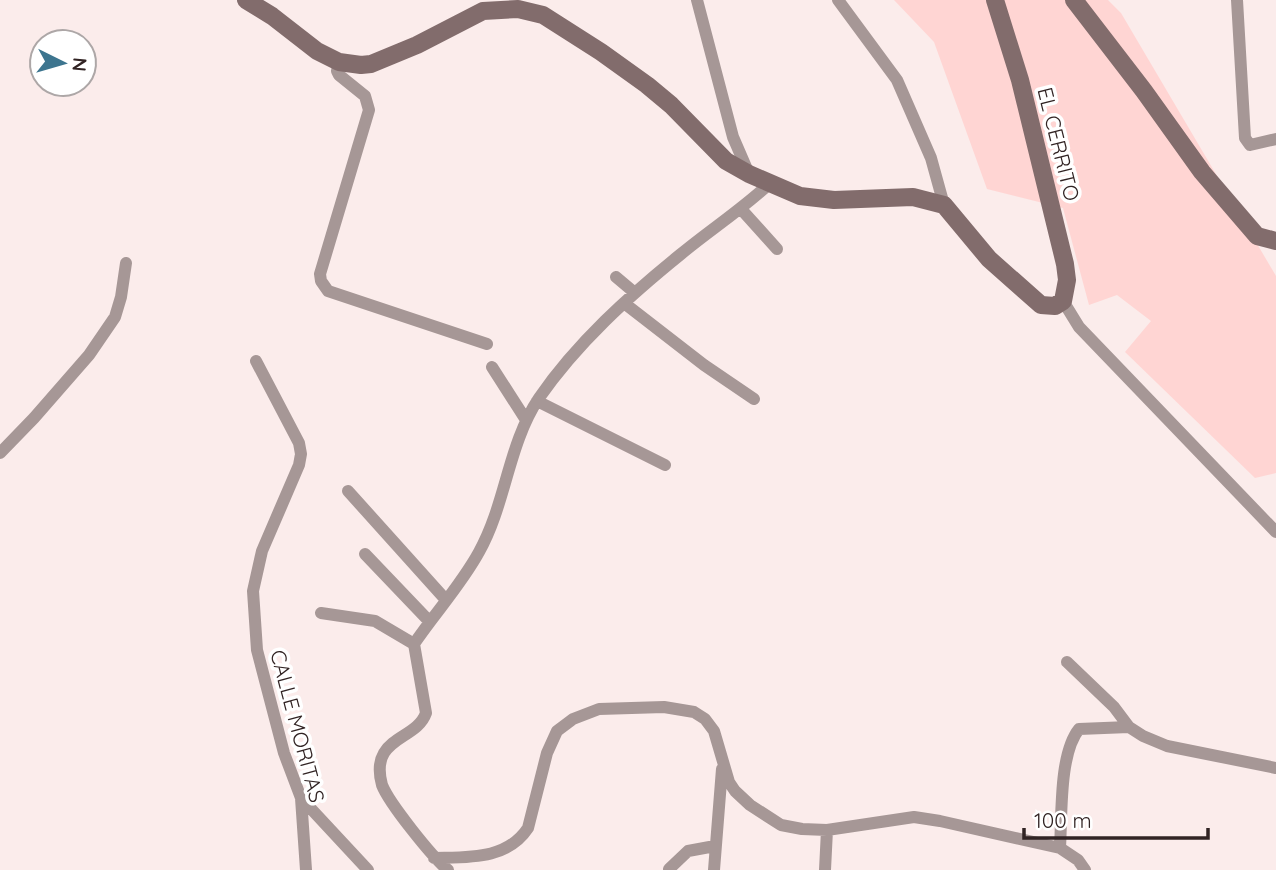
<svg xmlns="http://www.w3.org/2000/svg" width="1276" height="870" font-family="Quicksand,sans-serif">
<rect width="100%" height="100%" fill="#fbeceb"/>
<path fill="#ffd5d3" d="M894,0h214l13,13 155,263v197l-21,5 -130,-126 26,-31 -34,-26 -28,10 -26,-97 -76,-19 -53,-147z"/>
<g fill="none" stroke-linecap="round" stroke-linejoin="round">
<path stroke="#a69796" stroke-width="12" d="M697,0l36,137 16,37
M838,0l59,80 34,78 13,47
M1237,0l8,138 5,7 26,-6
M339,62l-2,9 2,4 26,21 4,14 -49,164 1,7 7,10 159,53
M741,209l36,40
M616,277l19,16
M1063,301l16,26 197,205
M624,303l80,62 50,34
M256,361l43,82 2,11 -2,11 -37,86 -9,40 4,59 27,103 17,45 5,72
M492,367l34,53
M537,401l128,64
M0,453l34,-35 55,-63 26,-38 6,-20 5,-34
M348,491l98,109
M365,554l64,67
M321,613l54,8 39,23
M1067,662l47,45 15,20 14,9 24,10 109,22
M301,798l67,72
M1060,848c2,-33 -1,-94 19,-119l50,-2
M434,858c34,-1 73,2 94,-30l19,-75 10,-22 16,-12 26,-10 65,-2 30,5 11,7 9,12 15,51 6,9 15,14 31,20 21,4 25,1 87,-13 26,4 120,27 18,12 7,10
M669,869l19,-18 27,-5
M448,870c-16,-13 -59,-67 -66,-85 -3,-11 -4,-22 2,-32 10,-17 35,-20 42,-40l-12,-69c21,-31 47,-59 65,-92 27,-48 29,-108 60,-154 38,-55 90,-102 142,-144 29,-24 60,-44 88,-70
M714,870l8,-101
M825,870l2,-40"/>
<path stroke="#826c6c" stroke-width="18" d="M246,0l26,16 45,35 22,11 22,3 10,-1 46,-19 66,-34 35,-2 25,6 58,37 46,33 24,20 55,56 23,13 51,22 34,4 79,-3 31,8 45,54 52,46 14,1 8,-5 4,-21 -2,-16 -45,-184 -25,-80
M1074,0l70,91 58,81 55,64 19,5"/>
</g>
<g text-anchor="middle" dominant-baseline="central" stroke-width="7" stroke-linejoin="round" paint-order="stroke">
<g font-size="21" fill="#312323" stroke="#fff">
<text transform="translate(1059 144) rotate(76)">EL CERRITO</text>
<text transform="translate(298 726) rotate(75)">CALLE MORITAS</text>
</g>
</g>
<g transform="translate(63 63) rotate(95)"><circle r="33" fill="#ffffff" stroke="#ada7a7" stroke-width="2"/>
<path d="M0-5L12 26L0 18L-12 26Z" fill="#3d758f"/>
<text y="-10" font-size="19" font-weight="bold" text-anchor="middle" fill="#312323">N</text>
</g>
<path d="M1024 828v10h184v-10" fill="none" stroke="#312323" stroke-width="3.5"/>
<text x="1034" y="828" font-size="21" fill="#312323" stroke="#ffffff" stroke-width="5" paint-order="stroke">100 m</text>
</svg>
